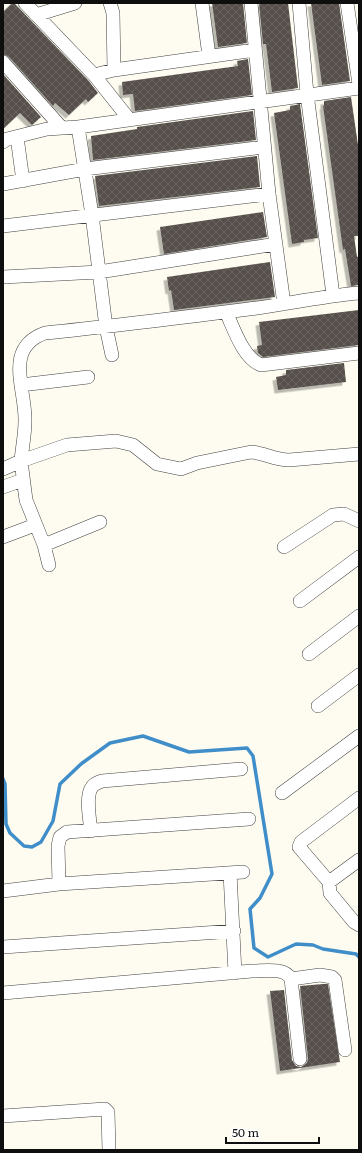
<svg xmlns="http://www.w3.org/2000/svg" width="362" height="1153" font-family="Literata,serif">
<defs>
<pattern id="building-cross-hatch" width="8" height="8" patternUnits="userSpaceOnUse"><rect width="8" height="8" fill="#57504b"/><path d="M0 0l8 8M0 8l8-8" fill="none" stroke="#6a6561"/></pattern>
<filter id="shadow"><feDropShadow dx="-3.5" dy="3.5" stdDeviation="0" flood-color="#0004"/></filter>
</defs>
<rect width="100%" height="100%" fill="#fefcf0"/>
<g fill="none" stroke-linecap="round" stroke-linejoin="round">
<path stroke="#3f8ec9" stroke-width="3.5" d="M3,779l2,5 1,40 4,9 14,13 8,1 9,-5 12,-21 7,-37 21,-20 29,-21 33,-7 46,16 58,-4 6,8 19,118 -12,24 -10,11 4,39 14,9 28,-13 17,1 10,4 33,5 3,3"/>
</g>
<path fill="url(#building-cross-hatch)" filter="url(#shadow)" d="M12,3h2l4,4 70,73 10,13 -10,9 -2,-3 -17,16 -14,-12 -2,3 -44,-49 -6,-3v-42z
M212,3h31l4,40 -29,4z
M259,3h29l10,85 -26,4 -6,-48h-3z
M311,3h12v1l16,-1 11,78 -28,4z
M248,59l4,36 -117,16 -2,-17 -10,1 -1,-13 116,-16 -1,-5z
M3,74l38,43 -8,7 -1,1 -12,-12 -17,16z
M351,97l8,55v84h-5l3,21 2,-1v29l-8,1 -6,-37 -2,1 -20,-144h1v-5z
M300,104l18,134 -14,2v2l-12,2 -18,-131 16,-3v-4z
M253,111l3,29 -163,20 -2,-24 46,-7v-2z
M257,156l3,31 -161,19 -4,-30z
M263,212l4,25 -103,17 -4,-27z
M270,262l5,35 -101,13 -3,-20 -2,1 -2,-14z
M359,310v35l-96,12 -5,-4 -1,-7 5,-1 -3,-23z
M344,363l2,19 -68,8 -2,-13 10,-2v-5z
M323,984h5l12,78 -60,9 -10,-80 14,-1 8,70 4,6 5,1 6,-4 1,-5 -8,-72z"/>
<g fill="none" stroke-linecap="round" stroke-linejoin="round">
<g stroke="#414141" stroke-width="14">
<path id="street" d="M25,3l69,72 35,44
M110,3l3,10 1,57
M202,3l7,53
M251,3l18,191 15,110
M299,3l8,91 26,201
M347,3l12,81
M36,15l39,-12
M3,62l58,65
M94,75l20,-5 141,-20
M78,127l14,88 14,112 6,28
M17,137l6,44
M3,142l4,-3 40,-10 31,-2 281,-39
M3,184l82,-15 179,-22
M3,226l266,-32
M3,277l96,-5 177,-28
M226,312c8,17 17,46 35,53l98,-12
M21,385l67,-8
M3,469l18,-8c1,-13 4,-26 4,-40 1,-32 -22,-73 20,-88 71,-7 141,-16 212,-25 34,-5 68,-12 102,-15
M3,487l20,-7
M100,522l-56,23 -18,-45 -5,-39 46,-16 49,-4 17,4 24,19 24,5 16,-6 54,-11c13,1 25,8 38,8l70,-6
M3,537l32,-12
M44,545l5,20
M284,547l49,-32 11,-1 15,7
M300,601l59,-44
M309,654l50,-38
M318,706l41,-31
M282,793l77,-57
M359,798l-58,44 -2,5 30,35 30,-22
M91,831c-1,-10 -6,-35 1,-44 2,-3 7,-5 10,-6l139,-12
M230,873l5,100
M329,882l1,11 24,29 5,3
M59,884l-1,-38 2,-9 7,-5 182,-13
M3,891l56,-7 184,-12
M3,947l231,-16
M291,979l9,80
M3,993l249,-22c12,0 33,-4 39,8l29,-4 12,2 3,3 10,70
M3,1116l102,-7 3,3 1,38"/>
</g>
<use href="#street" stroke="#fff" stroke-width="13"/>
</g>
<rect width="362" height="1153" fill="none" stroke="#0e0e0e" stroke-width="8"/>
<path d="M226 1137v6h93v-6" fill="none" stroke="#0e0e0e" stroke-width="2"/>
<text x="232" y="1137" font-size="12" fill="#0e0e0e" stroke="#ffffff" stroke-width="3" paint-order="stroke">50 m</text>
</svg>
